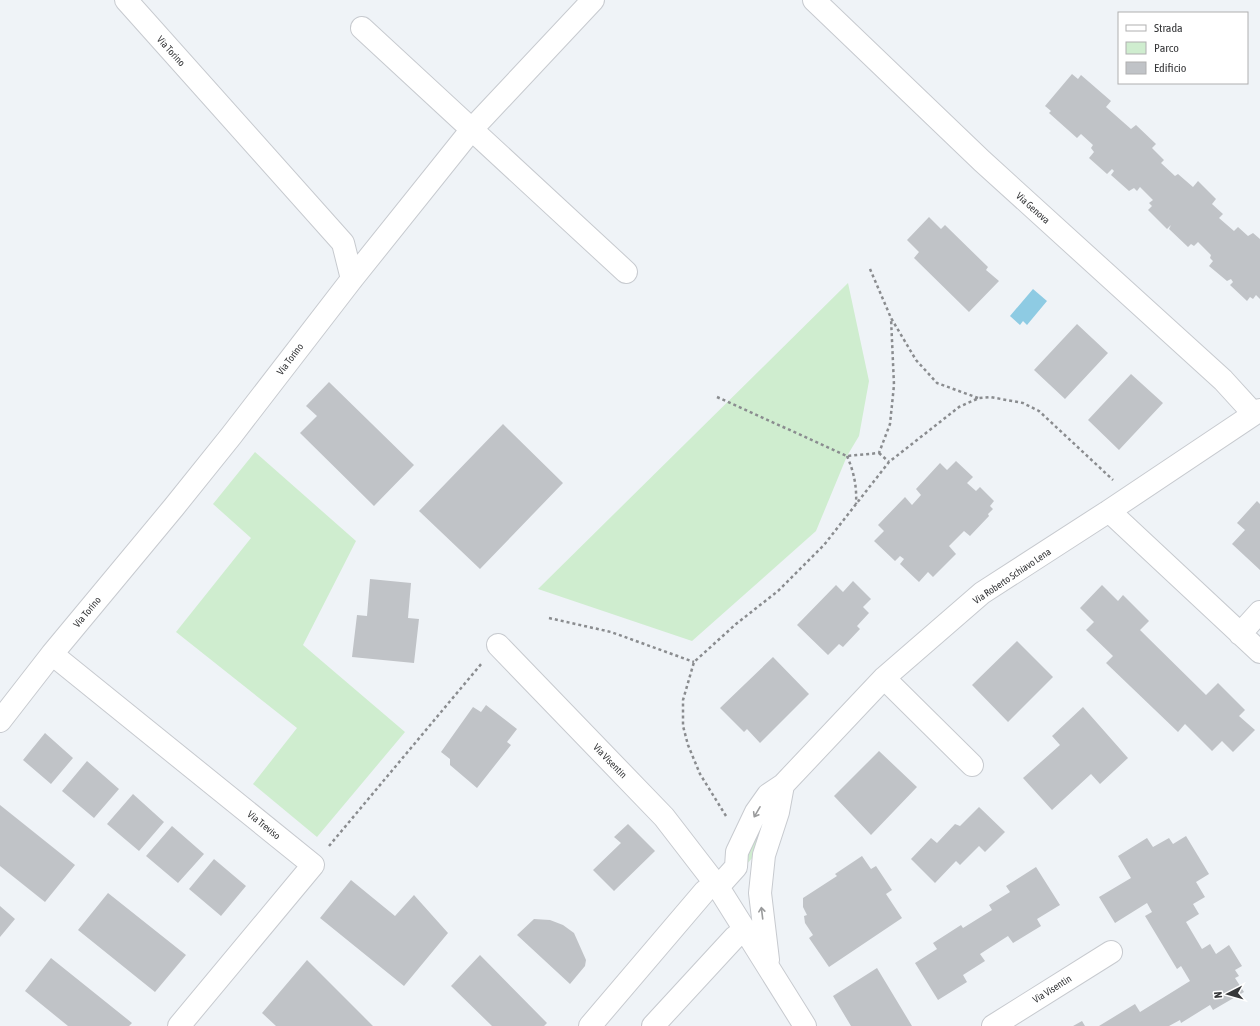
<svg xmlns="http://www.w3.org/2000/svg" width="1260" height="1026" font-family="'Asap Condensed',sans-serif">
<rect width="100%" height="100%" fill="#eff3f7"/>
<path fill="#cfedcf" d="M848,283l21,98 -10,55 -12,20 -31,75 -124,110 -154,-52z
M255,452l101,89 -53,104 102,87 -88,105 -64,-53 44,-56 -121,-96 75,-94 -38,-34z
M763,830c-5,18 -4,24 -20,37l11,-35z"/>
<path fill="#8ecbe3" d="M1033,289l14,12 -20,24 -4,-4 -3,4 -10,-9z"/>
<path fill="#c0c3c7" d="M1072,74l6,5 3,-4 30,26 -5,6 25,22 5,-4 20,19 -4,4 12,12 -3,3 14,13 3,-2 15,13 5,-6 18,18 -4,5 11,10 -4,4 15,13 4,-4 10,9 5,-3 7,6v60l-4,-4 -3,4 -3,-2 -3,4 -17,-16 3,-3 -2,-3 -4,2 -18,-15 4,-5 -3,-3 1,-3 -13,-13 -4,4 -3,-2 -3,3 -19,-18 2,-4 -4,4 -19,-19 4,-4 -3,-3 4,-3 -13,-13 -3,4 -3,-3 -5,3 -18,-16 3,-4 -2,-2 -5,5 -18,-16 5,-6 -3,-4 2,-3 -12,-11 -4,4 -28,-25 2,-2 -6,-5z
M929,217l12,12 4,-4 43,42 -2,3 13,11 -30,31 -55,-54 5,-6 -12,-12z
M1077,324l31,29 -43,46 -31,-29z
M1131,374l32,29 -44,47 -31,-30z
M329,382l85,83 -40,41 -74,-73 17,-17 -11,-10z
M503,424l60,59 -83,86 -61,-58z
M956,461l17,16 -6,6 9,8 4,-4 14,14 -4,5 3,3 -5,5 1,2 -19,20 -6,-5 -15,15 7,8 -23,23 -5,-5 -9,10 -19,-18 4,-5 -4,-3 -5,5 -21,-20 10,-10 -6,-6 27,-28 7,8 9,-10 -5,-6 24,-26 7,7z
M1257,501l3,3v66l-28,-26 13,-14 -8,-7z
M370,579l41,4 -3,35 11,1 -5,44 -62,-6 5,-42 10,1z
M853,581l18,18 -8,8 6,6 -12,13 3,3 -17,18 -4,-3 -11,11 -31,-30 39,-40 7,7z
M1102,585l16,16 5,-6 26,26 -9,9 66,65 12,-12 27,27 -6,6 16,14 -22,22 -11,-11 -10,10 -27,-27 -7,8 -72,-69 7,-7 -27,-26 8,-8 -14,-14z
M1017,641l36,36 -45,45 -36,-37z
M773,657l36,37 -49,49 -13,-14 -3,3 -24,-24z
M486,705l31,24 -10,13 4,3 -34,43 -27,-23v-6l-9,-7 32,-45 8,5z
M1083,707l45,51 -28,26 -9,-10 -39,36 -29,-32 37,-33 -8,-9z
M45,733l28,25 -22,26 -28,-24z
M879,751l38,36 -46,48 -37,-39z
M87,761l32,28 -25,29 -32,-27z
M133,794l31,28 -25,29 -32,-27z
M0,805l75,60 -30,37 -45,-36z
M979,807l26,25 -20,20 -6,-6 -19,19 -4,-4 -21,22 -24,-24 20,-21 6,5 18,-19 5,2z
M628,824l27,27 -41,40 -21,-21 28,-27 -7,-6z
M172,826l32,28 -26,29 -32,-27z
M1186,836l23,38 -13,8 9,15 -12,7 6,10 -13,8 16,27 8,-5 6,10 13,-9 13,21 -7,4 4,6 -4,2 9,14 -31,18 -3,-5 -29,18 -1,-3 -11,6h-70l36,-22 5,8 50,-31 -9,-15 -4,3 -32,-53 7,-4 -5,-9 -32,20 -16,-26 32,-19 -13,-22 29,-18 6,9 16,-9 4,6z
M862,856l9,13 5,-3 16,24 -6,4 16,24 -73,49 -20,-29 4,-3 -8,-12 -1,-7 3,-1 -4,-8v-9l34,-22 -2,-2z
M214,859l32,27 -25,30 -32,-27z
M1036,867l24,38 -23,14 4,7 -28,17 -5,-7 -28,18 5,7 -22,14 4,7 -29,18 -23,-37 22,-14 -4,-6 28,-18 2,3 29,-18 -3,-5 21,-13 -4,-6z
M351,880l44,36 19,-21 34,38 -44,53 -84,-68z
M108,893l78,62 -31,37 -77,-62z
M0,906l15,13 -15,18z
M534,919l16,1 13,5 11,8 12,27 -1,6 -15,18 -53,-49z
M480,955l67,68 -3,3h-52l-41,-40z
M51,958l81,65 -3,3h-61l-43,-35z
M307,960l66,66h-97l-14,-13z
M877,968l35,58h-61l-18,-30z
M1082,1021l3,5h-12z"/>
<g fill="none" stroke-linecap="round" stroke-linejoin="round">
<g stroke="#c7cacf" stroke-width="24">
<path id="minor" d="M126,0l217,243 9,36
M814,0l168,161 241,219 31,34
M362,28l264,244
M1109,511l151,141
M1240,634l20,-22
M498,645l166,172 54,70 87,139
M52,654l261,211 -134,161
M884,678l88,87
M0,721l52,-67 122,-147 57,-71 121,-157 120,-150 121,-129
M718,887l18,-20 1,-15 19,-40 12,-17 15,-10 101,-107 98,-85 127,-82 151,-101
M768,960l-8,-67 4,-38 14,-43 5,-27
M590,1026l115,-135 10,-8
M653,1026l82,-89 10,-8
M993,1026l118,-74"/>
</g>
<path stroke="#8a8c8f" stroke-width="2.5" stroke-dasharray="3 3" stroke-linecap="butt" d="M870,269l21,49 25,42 21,23 41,15
M717,397l130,59 32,-3 11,-29 4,-39 -3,-67
M879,453l10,9
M847,456c7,16 10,31 9,48
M549,618l62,14 83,30
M726,816l-26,-42 -12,-29 -5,-19v-26l11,-38 42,-38 42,-33 46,-46 65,-83 70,-55 20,-9 11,-1 33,6 16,8 74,69
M329,846l153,-183"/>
<use href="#minor" stroke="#fff" stroke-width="22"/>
</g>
<defs><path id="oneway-shaft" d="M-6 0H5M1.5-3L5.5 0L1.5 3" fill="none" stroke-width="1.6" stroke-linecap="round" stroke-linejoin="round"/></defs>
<g stroke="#9a9b9c">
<use href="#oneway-shaft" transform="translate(757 812) rotate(120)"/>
<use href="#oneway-shaft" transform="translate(762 913) rotate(-97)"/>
</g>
<g text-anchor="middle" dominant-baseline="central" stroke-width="4" stroke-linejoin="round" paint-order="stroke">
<g font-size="10" fill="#363739" stroke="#fff">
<text transform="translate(171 51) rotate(48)">Via Torino</text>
<text transform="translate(1033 208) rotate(42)">Via Genova</text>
<text transform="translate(290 359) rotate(-53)">Via Torino</text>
<text transform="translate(1012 576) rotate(-34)">Via Roberto Schiavo Lena</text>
<text transform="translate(87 612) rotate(-50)">Via Torino</text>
<text transform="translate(610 761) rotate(46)">Via Visentin</text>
<text transform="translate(264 825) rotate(39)">Via Treviso</text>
<text transform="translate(1052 989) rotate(-32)">Via Visentin</text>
</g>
</g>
<rect x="1118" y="12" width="130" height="72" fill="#ffffff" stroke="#afafb0"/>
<rect x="1126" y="25" width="20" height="6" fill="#ffffff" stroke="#afafb0"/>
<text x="1154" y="32" font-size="12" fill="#363739">Strada</text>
<rect x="1126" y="42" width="20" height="12" fill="#cfedcf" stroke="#afafb0"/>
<text x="1154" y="52" font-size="12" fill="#363739">Parco</text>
<rect x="1126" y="62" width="20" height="12" fill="#c0c3c7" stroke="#afafb0"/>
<text x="1154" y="72" font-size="12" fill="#363739">Edificio</text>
<g transform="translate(1228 994) rotate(264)" stroke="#ffffff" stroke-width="3" paint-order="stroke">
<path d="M0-3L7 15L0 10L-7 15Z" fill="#363739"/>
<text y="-6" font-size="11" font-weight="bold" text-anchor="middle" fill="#363739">N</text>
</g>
</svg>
